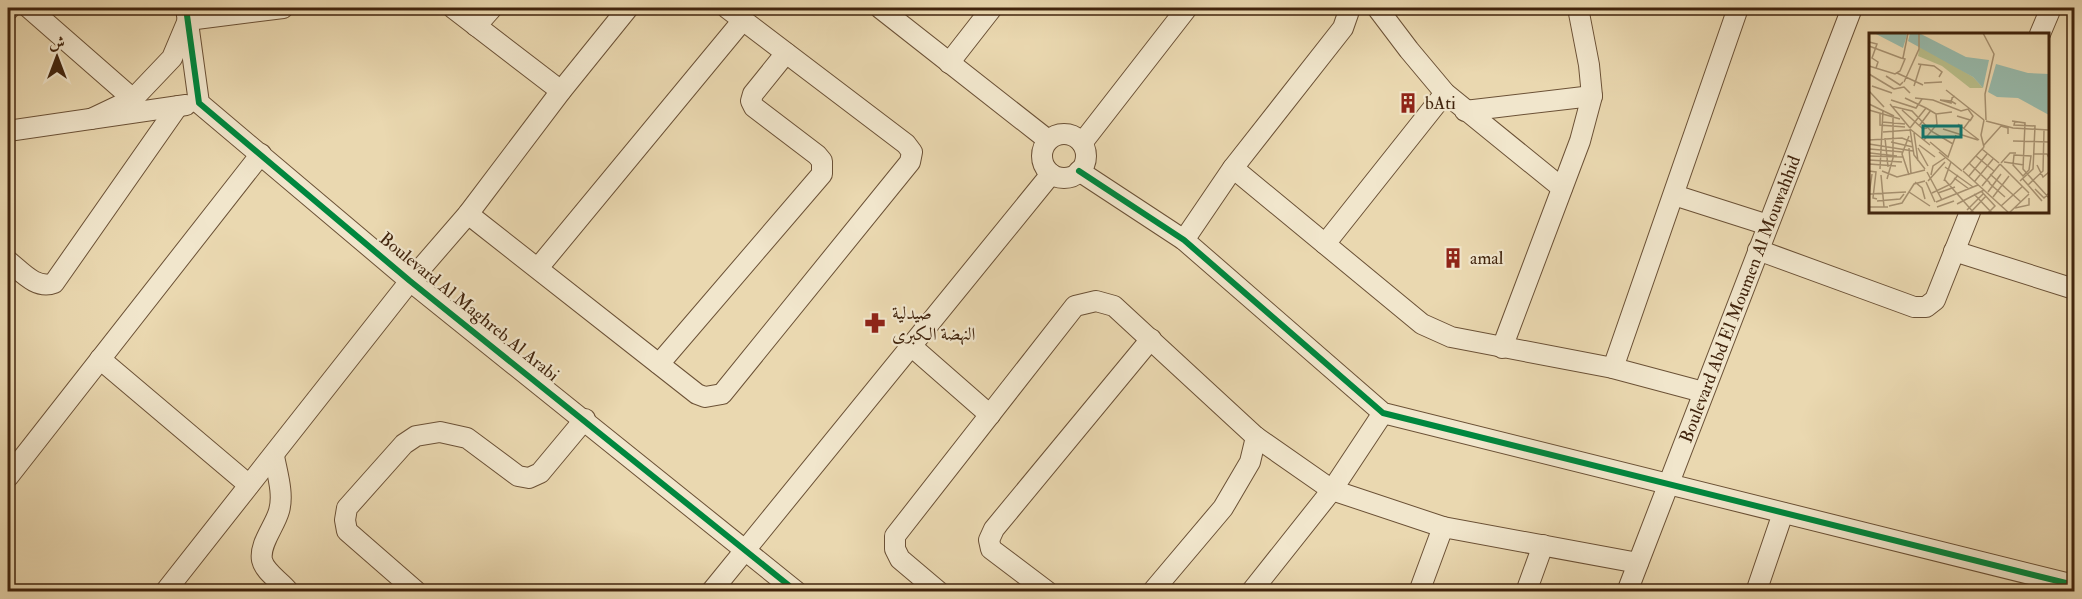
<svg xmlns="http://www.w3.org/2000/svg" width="2082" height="599" font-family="'IM FELL Double Pica',Amiri,serif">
<rect width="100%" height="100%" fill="#ead8b0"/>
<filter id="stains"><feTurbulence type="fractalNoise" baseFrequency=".00333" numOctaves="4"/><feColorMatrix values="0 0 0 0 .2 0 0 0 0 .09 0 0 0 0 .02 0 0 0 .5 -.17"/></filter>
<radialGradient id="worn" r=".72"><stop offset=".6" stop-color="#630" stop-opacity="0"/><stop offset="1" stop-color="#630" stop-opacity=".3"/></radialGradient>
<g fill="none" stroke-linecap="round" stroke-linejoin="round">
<g stroke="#6b5136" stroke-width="22">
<g id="minor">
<path d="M29,8l104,91"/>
<path d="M186,8l13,95 211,178 387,311"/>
<path d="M453,8l108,83"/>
<path d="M880,8l168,132"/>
<path d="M1378,9l31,41 36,43 117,95"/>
<path d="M8,10l2,-2"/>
<path d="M476,26l16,-18"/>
<path d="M2040,34l11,-26"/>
<path d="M949,63l43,-55"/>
<path d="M1465,111l127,-15"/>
<path d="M91,119l42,-20 39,-41 16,-38 95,-12"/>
<path d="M8,131l178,-26"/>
<circle cx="1064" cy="156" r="22"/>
<path d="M1082,143l105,-135"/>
<path d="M1233,168l189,156 29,13 162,31 90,24"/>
<path d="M1079,171l105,69 199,173 691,172"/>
<path d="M1674,195l94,30"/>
<path d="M468,214l229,180 8,3 17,-3 188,-232 2,-10 -6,-8 -179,-136"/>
<path d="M1184,240l49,-72 110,-140 7,-20"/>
<path d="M1325,244l120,-151"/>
<path d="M1758,250l156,57h12l9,-7 35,-88"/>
<path d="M1954,251l120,38"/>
<path d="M8,261c13,10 28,29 46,22l124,-177"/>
<path d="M538,268l205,-248"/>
<path d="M910,345l80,70"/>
<path d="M1502,348l78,-207 12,-45 -3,-31 -11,-57"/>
<path d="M100,359l149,126"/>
<path d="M659,364l163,-190v-13l-5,-6 -63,-48 -3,-6 2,-7 33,-41"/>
<path d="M1613,368l125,-360"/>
<path d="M274,456c3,17 10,38 5,55 -4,15 -20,33 -17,49 3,13 19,21 27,32"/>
<path d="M8,477l253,-323"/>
<path d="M165,592l245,-311 58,-67 93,-123 67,-83"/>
<path d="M417,592l-70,-61 -2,-11 2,-12 57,-64 12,-8 24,-4 27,6 51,38 11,2 11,-5 45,-54"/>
<path d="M711,592l340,-418"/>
<path d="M939,592l-39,-33 -5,-10v-13l180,-230 21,-5 18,5 142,131 76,53 111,37"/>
<path d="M1048,592l-57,-43 -2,-9 5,-11 157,-190"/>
<path d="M1152,592l71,-84 27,-46 6,-25"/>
<path d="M1251,592l81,-102 51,-77"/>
<path d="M1419,592l24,-65 195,36"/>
<path d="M1526,592l17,-47"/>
<path id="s1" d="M1627,592l225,-584"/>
<path d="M1756,592l27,-79"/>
</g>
</g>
<use href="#minor" stroke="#f1e6cc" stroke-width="20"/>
<g stroke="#f1e6cc" stroke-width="10">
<path id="cycleway" d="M186,8l13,95 211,178 387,311
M1079,171l105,69 199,173 691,172"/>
</g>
<use href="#cycleway" stroke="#00873e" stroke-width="6"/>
</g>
<defs>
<g id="building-bare" transform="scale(1.62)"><path d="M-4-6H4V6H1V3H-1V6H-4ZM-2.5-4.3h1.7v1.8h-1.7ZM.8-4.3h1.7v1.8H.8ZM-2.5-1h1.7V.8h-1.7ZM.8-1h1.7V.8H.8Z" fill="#8f2418" stroke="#f1e6cc" stroke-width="2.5" paint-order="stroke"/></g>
<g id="pharmacy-bare" transform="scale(1.62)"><path d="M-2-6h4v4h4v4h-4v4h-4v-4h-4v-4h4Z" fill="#8f2418" stroke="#f1e6cc" stroke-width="2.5" paint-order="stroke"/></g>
</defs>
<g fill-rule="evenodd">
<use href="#building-bare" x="1408" y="103"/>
<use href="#building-bare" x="1453" y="258"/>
<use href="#pharmacy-bare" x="875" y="323"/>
</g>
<g text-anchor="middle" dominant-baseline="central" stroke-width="4.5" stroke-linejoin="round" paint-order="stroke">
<g font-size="18" fill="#41240d" stroke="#f1e6cc" text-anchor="start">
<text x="1425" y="103">bAti</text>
<text x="1470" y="258">amal</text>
<text x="892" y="313">صيدلية<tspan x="892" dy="21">النهضة الكبرى</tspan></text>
</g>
<g font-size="18" fill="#41240d" stroke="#f1e6cc">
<text stroke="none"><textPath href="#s1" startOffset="314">Boulevard Abd El Moumen Al Mouwahhid</textPath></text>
<text transform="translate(469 307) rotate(39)">Boulevard Al Maghreb Al Arabi</text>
</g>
</g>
<g transform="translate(1869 33)">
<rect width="180" height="180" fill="#ead8b0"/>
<path d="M51,12l53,32 10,11h-13l-28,-22 -24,-10z" fill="#b9be8a"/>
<path d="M41,0l11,1 45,23 23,3 -6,28 -10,-11 -65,-36zM7,1l29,-1 2,2 -4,13zM127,31l32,9 21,1v41l-31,-17 -21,-1 -9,-5z" fill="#98baab"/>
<path fill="none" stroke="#a6906f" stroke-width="1.5" d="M114,0l11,21 -9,40 1,26M0,9l8,2 -5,14 6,4 -2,6M0,13l32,12M34,25l5,-25M49,31l16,2 8,6 -3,5M0,33l26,8 5,-3 5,-12 -4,-1M28,40l26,12M0,41l25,15M17,43l14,9 3,-3M35,49l15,-33v-16M55,50l18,-1M3,53l20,7M45,53l7,-22M25,56l10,-2 6,6M77,57l38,30M0,58l15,16M86,63l-3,2v1l-1,2v2l-11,-3 11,1 5,3M36,65l21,10M46,65l18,2 28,11 7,-2 5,7 -3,5M22,67l25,8 6,-9M0,71l25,12M21,71l20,24M22,73l21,5 19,20 22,13M57,75l10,6 16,-2M0,77l31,9M33,77l21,19 4,-1M11,80v12l25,2M88,83l13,4 -6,8M117,88l27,7 36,2M143,88l13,2 -2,46 26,29M146,88l-1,4 21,1 -2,43 -13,12M13,89l23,2M89,91l21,16M50,93l12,-16M41,95l16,-20M41,96l4,26 11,14M41,96l20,16M74,96l35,11M14,99l27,-2M45,100l4,28M16,105l3,29M0,107l33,-2 10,4M55,107l13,-16 -1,-10M144,108l36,1M22,109l22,5M61,109l18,15 8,-22M0,111l44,7M50,112l16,12M115,112l17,-19 7,2v6M115,114l-3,-12 3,-15M40,115l2,26M49,115l10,18M1,116l32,3M113,116l17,14M70,119l23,19M1,120l27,3M164,121h14l2,4M145,122l17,1 -2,14 -6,6 -10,-11zM0,123l34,1M107,123l18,15M0,127l33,2M135,129l20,3M100,130l21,20M132,130l9,-10h6M0,131l27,2M131,131l29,29M168,132l6,12 6,-5M76,134l28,20M11,136l3,-59M94,137l21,-23M0,138l7,1 -3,26 4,1M13,138l15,6 28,-7M94,138l46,42M58,139l15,28M121,141l31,28M12,142l3,32M40,142l-7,-21 7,-18M62,142l2,-9 12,-8M100,143l18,-22M85,145l15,11M153,145l20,23M18,146l6,-21v-42M76,147l29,33M59,148l17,-19M75,148l7,-19M106,148l18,-22M46,149l7,6 3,11M57,149l9,20M120,150l16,14M159,152l15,-14 1,-41M113,153l18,-22M166,156l9,9 5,-5M112,158l14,15 -7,7M40,159l21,14M119,159l13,-18M63,160l19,-9 7,-9M69,160l17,-6M0,161l37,-2M105,161l18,19M0,162l3,-21M124,164l16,-21M8,168l23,-2 4,-5M67,169l42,-17M88,171l27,-14M20,173l13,-3 12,-19 11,-3M132,173l22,-20M0,174h19M68,174l17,-6M146,175l14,-3v-7M98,177l16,-16M101,180l16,-17M140,180l20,-19"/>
<path fill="#0f766e" fill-opacity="0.15" stroke="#0f766e" stroke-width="3" d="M54,93h38v11h-38z"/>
<rect width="180" height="180" fill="none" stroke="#41240d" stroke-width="3"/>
</g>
<rect width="2082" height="599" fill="none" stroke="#ead8b0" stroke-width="30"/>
<rect x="9" y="9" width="2064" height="581" fill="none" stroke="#41240d" stroke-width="3"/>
<rect x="15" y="15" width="2052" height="569" fill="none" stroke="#41240d" stroke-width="1.5"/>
<g transform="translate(57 57)" stroke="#f1e6cc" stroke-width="4.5" paint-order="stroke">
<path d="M0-4.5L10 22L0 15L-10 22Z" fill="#41240d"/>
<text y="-9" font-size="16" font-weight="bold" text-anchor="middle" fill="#41240d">ش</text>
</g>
<rect width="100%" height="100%" filter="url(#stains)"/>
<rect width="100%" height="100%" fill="url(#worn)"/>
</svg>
